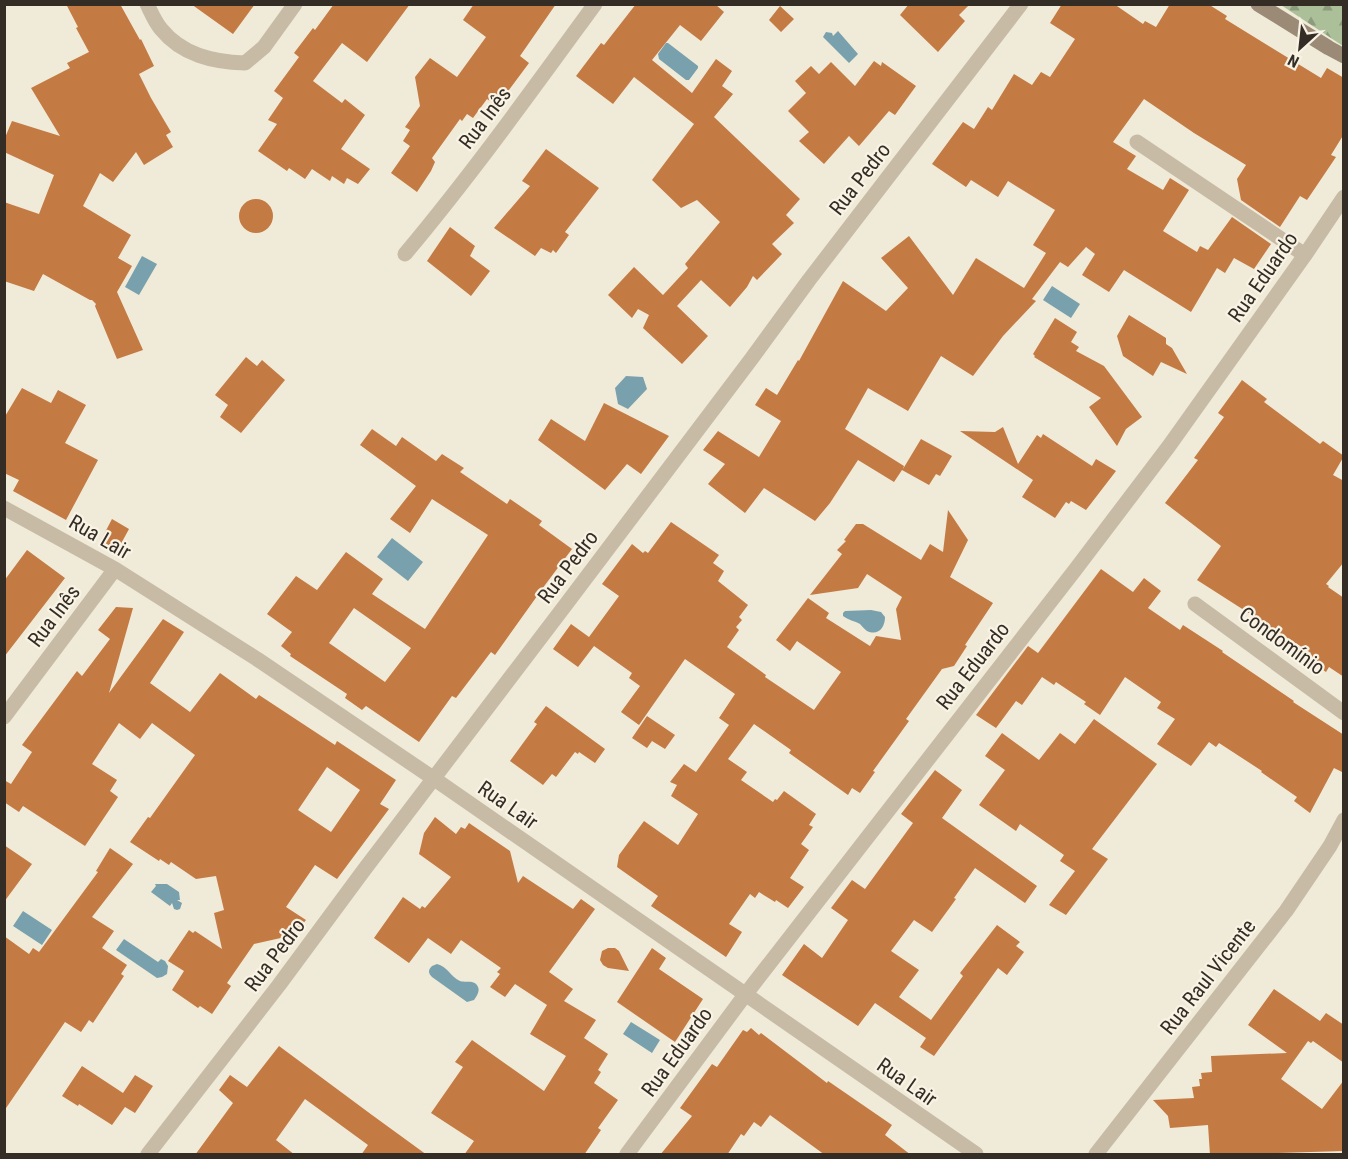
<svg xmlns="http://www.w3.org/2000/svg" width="1348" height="1159" font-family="'Roboto Condensed',sans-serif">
<defs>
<pattern id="forest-firs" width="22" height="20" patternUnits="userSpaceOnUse" patternTransform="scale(1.5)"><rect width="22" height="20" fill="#abbf99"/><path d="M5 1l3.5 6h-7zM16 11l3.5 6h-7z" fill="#8c9c7d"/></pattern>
</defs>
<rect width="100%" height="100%" fill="#f0ead8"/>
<path fill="url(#forest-firs)" d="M1281,5h62v41z"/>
<path fill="#78a1ad" d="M838,31l20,23 -9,9 -26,-26 3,-5 6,1 1,3z
M666,43h2l30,23v2l-9,12h-3l-27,-21 -1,-5z
M142,256l15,8 -18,31 -14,-8z
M1052,286l28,18 -9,14 -28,-18z
M626,376l17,1 4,12 -19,20 -10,-5 -3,-16z
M392,538l31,24 -15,19 -31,-24z
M871,610l10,2 4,5c0,11 -7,19 -18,14 -3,-2 -5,-5 -7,-7 -5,-3 -12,-4 -17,-8v-3l2,-2z
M155,884h12l12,8 1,8h-3l5,3 -2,6 -3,1 -3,-1 -2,-6 -2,3 -19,-14 5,-6z
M23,911l29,19 -10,15 -29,-19z
M124,939l34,23 3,-3 4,2 3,5 -1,8 -5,3 -5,1 -41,-28z
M437,964c10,2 14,13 23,17 6,2 15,-2 18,6 2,4 -1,9 -4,13l-7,2 -35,-25c-4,-4 -4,-7 0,-11z
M631,1022l29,18 -8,13 -29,-19z"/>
<path fill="#c47a43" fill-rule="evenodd" d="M66,4h54l20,36 1,-1 13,27 -15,8 12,24 20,34 -5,3 7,12 -29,18 -8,-13 -23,30 -13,-9 -17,33 48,29 -13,23 14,8 -15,26 26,58 -26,9 -22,-53 1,-2 -4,-4h-2l-47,-26 -9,17 -30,-10v-79l35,12 15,-39 -50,-23v-12l8,-19 48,15 -29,-48 39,-20 -3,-5 22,-11 -13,-24 2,-1z
M191,4h64l-22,30z
M334,4h76l-43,58 -25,-19 -29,38 29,22 3,-4 20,16 -24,34 29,20 -12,15 -11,-6 -3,6 -12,-8 -2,5 -18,-12 -7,10 -16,-11 -2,3 -29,-20 19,-27 -9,-4 15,-22 -9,-7 25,-34 -5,-4 19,-25 2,2z
M474,4h82l-36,52 9,7 -32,43 -10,-7 -14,19 -6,-4 -5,7 -2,-2 -28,39 3,4 -4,9 -14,21 -26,-19 19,-27 -7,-5 7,-11 -5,-3 15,-21 -5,-29 15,-19 27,19 29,-40 -23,-17z
M636,4h79l9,8 -23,29 -21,-16 -28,35 40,33 24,-34 16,12 -10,15 11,8 -19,23 86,82 -14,16 8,8 -22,21 10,10 -25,26 -4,-4 -6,11 -17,20 -29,-27 -24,26 31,30 -26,28 -39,-36 6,-13 -11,-6 -6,9 -24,-23 26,-28 29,28 25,-27 -3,-4 35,-42 -23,-22 -16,8 -29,-28 42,-56 -60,-47 -21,27 -37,-28 25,-33 3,2z
M909,4h61l-11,11 6,6 -27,31 -38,-37z
M1062,4h52l29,20 2,-3 11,6 14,-23h38l19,12 -2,3 96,59 6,-10 17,10v56l-13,21 5,2 -29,43 -7,-4 -20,31 -39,-27 -4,-21 9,-14 -52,-32 -50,-34 -31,43 23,14 -9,13 36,21 7,-12 19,12 -26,41 34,21 3,-6 8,4 24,-33 39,27 -17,25 -20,-11 -9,15 -8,-5 -26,44 -67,-42 -15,22 -27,-17 13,-21 -9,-7 -18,20 -8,-5 -28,37 4,2 -33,35 -30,40 -32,-20 -33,55 -40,-23 -23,41 59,37 -1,3 18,-30 31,17 -12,20 -4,-2 -7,11 -27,-15 -8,12 -36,-22 -28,43 -15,18 -51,-33 -19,25 -37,-29 17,-20 -22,-14 15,-19 41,26 22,-36 -26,-16 11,-17 11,7 21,-35 1,1 44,-80 43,30 22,-23 -27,-30 28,-22 44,59 23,-37 48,30 22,-35 -13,-8 22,-35 -47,-29 -10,16 -27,-17 -5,7 -34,-23 31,-42 11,7 14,-22 4,3 22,-36 18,11 9,-13 9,5 25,-38 -25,-16z
M780,6l14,13 -13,13 -12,-12z
M874,61l7,5 1,-4 34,24 -21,29 -6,-4 -30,35 -10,-10 -25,28 -25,-23 10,-9 -21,-21 18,-18 -11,-12 16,-15 8,8 12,-12 24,24z
M546,149l53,39 -34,44 4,3 -13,18 -3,-3 -2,3 -10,-5 -6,8 -41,-28 36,-42 -8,-5z
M239 216a17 17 0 1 1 34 0a17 17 0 1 1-34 0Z
M450,227l25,19 -5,10 20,15 -19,25 -44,-35z
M1129,315l37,23v6l6,4 15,26 -26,-12 -8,14 -30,-20 -6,-20z
M1055,318l22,14 -6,10 8,5 -3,4 28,15 38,51 -16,12 -9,17 -28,-39 12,-9 -67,-41 1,-1 -2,-2z
M246,357l11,9 5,-6 23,20 -44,53 -21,-16 8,-12 -13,-10z
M1242,380l25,19 -3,3 56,42 3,-3 21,15 -11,19 11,6v81l-18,22 3,2 -1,1 16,11v79l-15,-10 -3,5 -19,-13 4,-6 -114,-73 24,-34 -56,-43 33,-43 -4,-2 30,-41 -6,-4z
M22,388l29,15 7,-13 28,15 -21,38 33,17 -32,60 -53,-29 6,-11 -15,-7v-55z
M604,403l65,33 -28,38 -14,-10 -22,26 -67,-50 13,-21 34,22z
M1003,427l15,37 19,-29 4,3 2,-4 49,32 4,-7 20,12 -30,39 -15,-9 -2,3 -3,-2 -11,16 -33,-21 11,-17 -73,-49 35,1z
M372,429l24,17 6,-9 34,24 6,-7 22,14 -4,4 47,32 3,-5 32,22 -3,4 33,24 -27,36 -50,70 -4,-3 -35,46 -4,-2 -33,46 -53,-36 -4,4 -17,-12 2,-4 -57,-38 1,-2 -10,-8 11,-14 -25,-18 29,-38 21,14 29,-38 37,27 -11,15 53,35 63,-94 -56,-36 -22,34 -20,-14 26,-33 -56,-41zM354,608l57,40 -26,34 -56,-39z
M948,510l20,30 -18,37 43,26 -28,42 2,1 -13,20 -12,3 -36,50 3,2 -36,50 2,1 -15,21 -8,-5 -4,7 -59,-42 2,-3 -37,-26 -26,35 19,13 -6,8 32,22 2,-3 2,1 7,-9 32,23 -7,11 4,2 -12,17 8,6 -19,28 14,9 -16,21 -12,-8 -1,2 -16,-10 -4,6 -5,-4 -21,30 13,8 -16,25 -75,-51 7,-10 -41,-29 2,-12 25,-34 34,24 20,-31 -27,-18 6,-11 -7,-3 14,-18 12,8 33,-47 -10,-7 16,-24 -50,-35 -46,66 -18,-13 19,-26 -11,-8 3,-5 -38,-27 -16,21 -25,-18 18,-25 18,13 30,-41 -17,-12 30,-40 11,9 2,-2 3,2 23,-31 48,33 -6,8 11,8 -6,10 30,24 -9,12 3,3 -6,7 3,3 -12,17 39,28 -1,2 49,33 27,-38 -44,-31 -7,10 -14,-11 32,-42 21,15 -3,5 44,28 6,-10 25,4 -5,-31 6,-12 -35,-23 -9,14 -48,7 32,-41 -5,-4 9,-9 -2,-1 12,-16h7l58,36 9,-16 13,8z
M112,519l17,10 -12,22 -16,-11z
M27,550l38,28 -61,79v-76z
M1101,569l32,23 11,-14 17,13 -13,17 32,22 3,-5 40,26 -1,1 72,49 -1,1 51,33v38l-10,-5 -24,45 -16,-12 3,-4 -36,-25 1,-1 -43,-28 -3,4 -7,-5 -18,24 -34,-22 18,-25 -18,-11 4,-6 -36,-25 -25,38 -16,-11 2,-2 -30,-20 -2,3 -12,-8 -20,28 -6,-4 -20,27 -20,-13 52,-69 10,7z
M116,607l17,1 -24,85 54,-74 21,13 -34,51 40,29 30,-39 36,26 3,-4 76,50 2,-4 59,39 -16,24 9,5 -52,70 -22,-14 -29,42 20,13 -12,15 -40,9 -27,39 4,3 -19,28 -12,-8 -2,2 -26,-18 12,-19 -16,-10 21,-31 4,3 2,-2 27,18 -8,-36 10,-3 -8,-34 -20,3 -25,-17 -2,3 -9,-6 -1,2 -29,-19 18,-25 2,1 45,-63 -43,-32 -12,16 -21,-16 -27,41 25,16 -7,11 8,6 -33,49 -62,-40 -4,6 -15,-10v-22l7,4 21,-32 -10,-7 55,-74 5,5 28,-37 -12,-9zM327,767l33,23 -29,42 -33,-22z
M546,706l59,43 -10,14 -16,-11 -1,2 -3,-2 -19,25 -4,-3 -9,11 -33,-24 27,-37 -3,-2z
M647,716l28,19 -10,14 -13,-8 -5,7 -15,-10z
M1094,719l63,45 -65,85 16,10 -42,56 -17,-10 26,-34 -15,-10 4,-6 -44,-31 -4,7 -37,-26 26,-35 -20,-14 17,-23 37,27 21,-27 15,11z
M935,770l27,20 -20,28 95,68 -12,17 -50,-35 -21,30 2,1 -24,33 -18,-12 -23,31 28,19 -20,27 32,23 32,-44 -3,-3 37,-48 23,17 -4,4 8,6 -17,23 -9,-7 -64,88 -14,-9 6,-9 -51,-35 -17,23 -76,-51 22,-31 18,14 26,-38 -17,-12 21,-28 13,9 48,-66 -12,-9z
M435,817l21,17 5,-7 4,2 4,-6 41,28 8,32 5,-7 50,33 8,-10 14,10 -46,63 24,17 -9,12 32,19 -12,18 24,16 -10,16 3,2 -7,11 24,17 -20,28 3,2 -17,25h-120l10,-14 -43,-28 32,-46 -8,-5 17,-22 72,51 22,-35 -36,-22 17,-29 -32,-21 -10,13 -15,-10 10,-13 -3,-2 4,-4 -40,-28 -10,14 -23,-16 -19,25 -35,-25 29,-41 17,12 2,-3 3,2 26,-31 -32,-23 5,-21z
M4,845l28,19 -28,38z
M110,848l23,16 -41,53 22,14 -12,17 25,17 -6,9 3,2 -31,47 -4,-3 -8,12 -16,-10 -61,89v-175l25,18 4,-6 6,4 59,-80 -2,-1z
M608,948h7l4,3 10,20 -21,-3 -5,-3 -3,-5 2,-9z
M652,948l14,10 -7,11 44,30 -28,43 -58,-40z
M1274,989l46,32 6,-8 18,12v38l-31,-22 -2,2 -3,-2 -27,38 41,30 22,-29v71l-134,4 -2,-30 -38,3 -2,-12 -15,-16 41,-2 -2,-11 8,-1 -1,-7h3l-1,-6 11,-1 -1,-16 76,-3 -39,-28z
M751,1028l8,7 2,-2 66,50 1,-2 64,44 -7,10 26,20h-86l-55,-40 -9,12 -7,-5 -10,14 -3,-2 -14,21h-67l32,-39 -12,-8 32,-44 5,3 26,-37 4,2z
M279,1046l93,69 55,40h-66l7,-10 -63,-46 -29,41 19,15h-100l38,-52 -14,-13 11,-15 17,12z
M82,1066l41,27 12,-18 18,11 -18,27 -10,-6 -13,18 -33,-21 -1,2 -16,-10z"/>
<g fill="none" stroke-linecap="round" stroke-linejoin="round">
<path stroke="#c8bba5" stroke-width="15" d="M147,4c4,8 8,18 14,25 21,26 52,33 84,34l19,-16 31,-43
M1137,142l168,113
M405,254c67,-80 128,-165 190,-250
M4,508l111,61 142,90 176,119 543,376
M1195,604l149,109
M4,717l111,-148
M148,1154l131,-169 85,-115 200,-263 188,-249 57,-78 212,-276
M627,1154l118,-159 330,-425 94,-124 136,-191 39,-58
M1096,1154l190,-243 44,-65 14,-26"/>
<path stroke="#9b8b76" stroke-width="15" d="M1258,4l71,44 15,8"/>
</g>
<g text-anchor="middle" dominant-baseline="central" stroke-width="4.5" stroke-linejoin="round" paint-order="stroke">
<g font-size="21" fill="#342d26" stroke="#f8f3e4">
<text transform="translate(485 118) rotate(-53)">Rua Inês</text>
<text transform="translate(860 179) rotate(-52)">Rua Pedro</text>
<text transform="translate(1263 277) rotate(-55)">Rua Eduardo</text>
<text transform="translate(100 537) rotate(30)">Rua Lair</text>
<text transform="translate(568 567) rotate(-53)">Rua Pedro</text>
<text transform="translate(54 616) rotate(-53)">Rua Inês</text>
<text transform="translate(1282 641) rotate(36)">Condomínio</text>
<text transform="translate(973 666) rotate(-52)">Rua Eduardo</text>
<text transform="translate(508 805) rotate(35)">Rua Lair</text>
<text transform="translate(275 955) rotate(-53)">Rua Pedro</text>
<text transform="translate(1208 977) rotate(-52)">Rua Raul Vicente</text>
<text transform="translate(677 1052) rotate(-54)">Rua Eduardo</text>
<text transform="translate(907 1082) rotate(35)">Rua Lair</text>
</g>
</g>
<rect width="1348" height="1159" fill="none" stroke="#342d26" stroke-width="12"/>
<g transform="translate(1300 48) rotate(207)" stroke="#f8f3e4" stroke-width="4.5" paint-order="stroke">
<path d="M0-4.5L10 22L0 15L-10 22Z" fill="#342d26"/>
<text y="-9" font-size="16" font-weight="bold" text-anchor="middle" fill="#342d26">N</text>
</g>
</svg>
